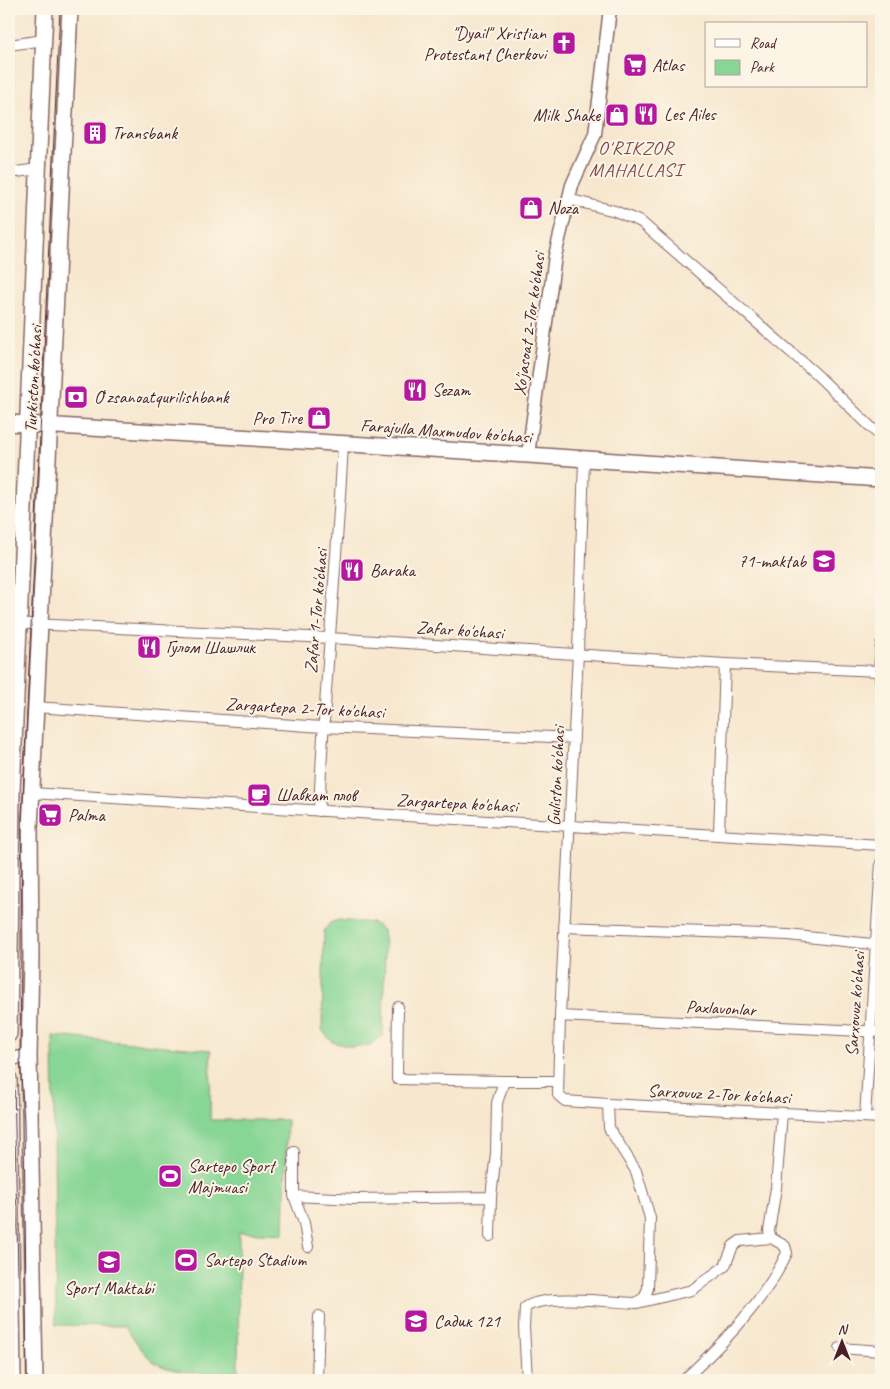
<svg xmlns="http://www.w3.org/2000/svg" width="890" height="1389" font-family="Caveat,sans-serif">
<rect width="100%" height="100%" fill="#fcf5e5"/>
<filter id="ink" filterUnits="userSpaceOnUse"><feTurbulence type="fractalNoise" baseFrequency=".02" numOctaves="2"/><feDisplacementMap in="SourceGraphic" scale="10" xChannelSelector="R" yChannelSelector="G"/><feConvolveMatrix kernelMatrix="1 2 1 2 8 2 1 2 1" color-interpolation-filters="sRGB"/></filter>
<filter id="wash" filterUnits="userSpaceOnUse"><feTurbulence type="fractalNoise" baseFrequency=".0096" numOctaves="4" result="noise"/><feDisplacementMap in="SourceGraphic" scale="20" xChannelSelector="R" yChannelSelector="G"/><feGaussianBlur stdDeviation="1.12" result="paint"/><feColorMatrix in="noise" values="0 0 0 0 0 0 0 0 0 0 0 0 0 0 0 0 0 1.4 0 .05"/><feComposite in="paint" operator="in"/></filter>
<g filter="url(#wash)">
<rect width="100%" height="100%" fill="#f7e7ce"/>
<path fill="#88d695" stroke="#697a60" d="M338,920l35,3 10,7 2,17 -2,88 -13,10 -18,2 -20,-5 -10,-12 2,-99 6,-8z
M53,1036l158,14 -1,70h77l-3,114 -45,-2 -1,140c-22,1 -61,3 -80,-8 -14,-7 -24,-26 -33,-38l-69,-1z"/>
</g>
<g filter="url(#ink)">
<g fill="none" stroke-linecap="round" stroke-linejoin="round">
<g stroke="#876564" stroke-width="12">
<path id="minor" d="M9,45l35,-5
M9,173l29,-4
M568,199l47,12 26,11 174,151 66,64
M584,459l-6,194 -18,363 -2,79 7,6 43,3 273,14
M9,623l321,15 395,26 154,7
M881,645l-2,26 2,13
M35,707l287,20 252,11
M31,793l850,52
M319,811c5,-123 18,-245 24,-368
M719,833l6,-169
M564,927l224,8 93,10
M398,1007l-1,72 107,2
M560,1016l321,16
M865,1117l16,-254
M294,1152v44l62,3 135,-2 5,-44 1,-50 7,-22h53
M294,1196l10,27 4,24
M490,1236l1,-39
M637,1303l55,-13 33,-24 8,-20 7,-5 31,-3
M840,1348l41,3
M317,1380l2,-64
M527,1380l-3,-53 1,-19c16,-15 88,-6 111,-5l9,-6 3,-9 2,-70 -14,-47 -27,-43 -1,-24
M684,1380c39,-37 80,-78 103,-127l-2,-7 -14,-8 -2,-7 7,-43 6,-75"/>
</g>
<g stroke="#876564" stroke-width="15">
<path id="tertiary" d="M528,455l27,-199 17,-71 23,-51 15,-125
M9,1059l20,-3"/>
</g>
<g stroke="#876564" stroke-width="18">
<path id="secondary" d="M9,423l519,32 353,24
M9,1034l3,-242 33,-783
M9,1079l4,301
M35,1380l-6,-324 2,-99 -1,-129 40,-819"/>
</g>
<use href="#minor" stroke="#fff" stroke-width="10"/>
<use href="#tertiary" stroke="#fff" stroke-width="12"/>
<use href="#secondary" stroke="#fff" stroke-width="15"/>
<path stroke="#4a1f2b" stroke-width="1" d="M14,1080l4,195
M27,1380l-3,-258 -4,-63 2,-241 38,-809"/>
</g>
</g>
<defs>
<g id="church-square" transform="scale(1.25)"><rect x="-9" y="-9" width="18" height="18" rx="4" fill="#b5179e" stroke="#fcf5e5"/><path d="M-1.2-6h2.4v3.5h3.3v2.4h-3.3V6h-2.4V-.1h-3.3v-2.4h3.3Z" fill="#fff"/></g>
<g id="supermarket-square" transform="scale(1.25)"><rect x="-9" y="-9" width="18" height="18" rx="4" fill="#b5179e" stroke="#fcf5e5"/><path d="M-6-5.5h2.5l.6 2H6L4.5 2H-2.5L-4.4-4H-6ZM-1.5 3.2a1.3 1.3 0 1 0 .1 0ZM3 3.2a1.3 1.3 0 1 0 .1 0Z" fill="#fff"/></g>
<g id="restaurant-square" transform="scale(1.25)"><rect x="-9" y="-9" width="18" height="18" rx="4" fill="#b5179e" stroke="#fcf5e5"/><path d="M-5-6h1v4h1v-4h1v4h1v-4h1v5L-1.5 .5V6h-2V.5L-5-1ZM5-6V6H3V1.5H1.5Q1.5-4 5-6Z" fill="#fff"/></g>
<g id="shop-square" transform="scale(1.25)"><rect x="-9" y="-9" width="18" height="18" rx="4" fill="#b5179e" stroke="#fcf5e5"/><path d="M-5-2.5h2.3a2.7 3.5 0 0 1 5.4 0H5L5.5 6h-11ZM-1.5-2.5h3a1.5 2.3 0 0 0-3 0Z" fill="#fff"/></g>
<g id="building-square" transform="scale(1.25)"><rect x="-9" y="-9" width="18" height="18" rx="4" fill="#b5179e" stroke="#fcf5e5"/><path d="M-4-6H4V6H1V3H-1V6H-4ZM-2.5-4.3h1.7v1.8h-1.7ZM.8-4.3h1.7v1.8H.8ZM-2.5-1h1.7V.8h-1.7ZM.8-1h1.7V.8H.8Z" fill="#fff"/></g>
<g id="bank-square" transform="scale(1.25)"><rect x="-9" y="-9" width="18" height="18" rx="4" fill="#b5179e" stroke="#fcf5e5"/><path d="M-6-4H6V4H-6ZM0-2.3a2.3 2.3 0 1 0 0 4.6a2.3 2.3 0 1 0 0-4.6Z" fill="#fff"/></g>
<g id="school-square" transform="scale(1.25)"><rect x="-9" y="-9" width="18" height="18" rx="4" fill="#b5179e" stroke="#fcf5e5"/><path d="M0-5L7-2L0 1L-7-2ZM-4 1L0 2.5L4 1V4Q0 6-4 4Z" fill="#fff"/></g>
<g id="cafe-square" transform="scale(1.25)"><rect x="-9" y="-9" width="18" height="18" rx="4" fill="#b5179e" stroke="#fcf5e5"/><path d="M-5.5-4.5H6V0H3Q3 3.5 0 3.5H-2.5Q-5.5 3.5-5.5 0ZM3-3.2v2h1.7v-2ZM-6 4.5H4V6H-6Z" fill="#fff"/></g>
<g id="stadium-square" transform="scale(1.25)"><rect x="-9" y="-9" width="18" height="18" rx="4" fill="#b5179e" stroke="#fcf5e5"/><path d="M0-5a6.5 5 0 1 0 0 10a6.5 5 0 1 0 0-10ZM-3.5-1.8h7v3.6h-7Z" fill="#fff"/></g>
</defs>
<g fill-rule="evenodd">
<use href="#church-square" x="564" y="43"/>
<use href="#supermarket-square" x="635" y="65"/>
<use href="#restaurant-square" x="646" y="114"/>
<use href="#shop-square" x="617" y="115"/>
<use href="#building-square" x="95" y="133"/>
<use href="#shop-square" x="531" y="208"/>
<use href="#restaurant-square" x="415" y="390"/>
<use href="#bank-square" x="76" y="397"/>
<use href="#shop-square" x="319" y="418"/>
<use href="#school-square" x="824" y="561"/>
<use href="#restaurant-square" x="352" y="570"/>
<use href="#restaurant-square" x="149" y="647"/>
<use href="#cafe-square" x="259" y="795"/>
<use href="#supermarket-square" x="50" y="815"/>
<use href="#stadium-square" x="170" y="1176"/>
<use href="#stadium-square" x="186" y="1260"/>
<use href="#school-square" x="109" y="1262"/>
<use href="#school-square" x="416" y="1321"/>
</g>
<g text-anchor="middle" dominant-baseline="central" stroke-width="4" stroke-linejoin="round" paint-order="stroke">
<g font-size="18" fill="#4a1f2b" stroke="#fcf5e5" text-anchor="start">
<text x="546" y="33" text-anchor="end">"Dyail" Xristian<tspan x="546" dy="21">Protestant Cherkovi</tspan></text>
<text x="652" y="65">Atlas</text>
<text x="664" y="114">Les Ailes</text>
<text x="600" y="115" text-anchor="end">Milk Shake</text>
<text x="112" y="133">Transbank</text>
<text x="548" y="208">Noza</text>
<text x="432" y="390">Sezam</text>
<text x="94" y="397">Oʻzsanoatqurilishbank</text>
<text x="302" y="418" text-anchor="end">Pro Tire</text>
<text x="806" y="561" text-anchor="end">71-maktab</text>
<text x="370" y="570">Baraka</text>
<text x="166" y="647">Гулом Шашлик</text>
<text x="276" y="795">Шавкат плов</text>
<text x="68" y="815">Palma</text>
<text x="188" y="1166">Sartepo Sport<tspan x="188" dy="21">Majmuasi</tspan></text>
<text x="204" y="1260">Sartepo Stadium</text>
<text x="109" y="1288" text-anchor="middle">Sport Maktabi</text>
<text x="434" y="1321">Садик 121</text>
</g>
<g font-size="18" fill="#4a1f2b" stroke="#fcf5e5">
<text transform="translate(529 324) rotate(-82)">Xo'jasoat 2-Tor ko'chasi</text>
<text transform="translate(33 379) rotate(-87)">Turkiston ko'chasi</text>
<text transform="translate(446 431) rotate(4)">Farajulla Maxmudov ko'chasi</text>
<text transform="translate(316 611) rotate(-85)">Zafar 1-Tor ko'chasi</text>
<text transform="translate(460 630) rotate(4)">Zafar ko'chasi</text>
<text transform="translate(305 708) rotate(3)">Zargartepa 2-Tor ko'chasi</text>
<text transform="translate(556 776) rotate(-87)">Guliston ko'chasi</text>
<text transform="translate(457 803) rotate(3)">Zargartepa ko'chasi</text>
<text transform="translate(855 1004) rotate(-86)">Sarxovuz ko'chasi</text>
<text transform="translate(721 1008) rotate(3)">Paxlavonlar</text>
<text transform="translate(719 1094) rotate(3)">Sarxovuz 2-Tor ko'chasi</text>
</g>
<g font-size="19" letter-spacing="1" fill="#83494e" stroke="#fcf5e5">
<text x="636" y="148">O'RIKZOR<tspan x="636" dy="22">MAHALLASI</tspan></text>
</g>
</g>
<rect width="890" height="1389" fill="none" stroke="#fcf5e5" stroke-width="30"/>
<rect x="705" y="22" width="162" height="65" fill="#fcf5e5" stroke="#b59f9b"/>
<rect x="715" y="39" width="25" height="8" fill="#ffffff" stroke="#b59f9b"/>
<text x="750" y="48" font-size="15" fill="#4a1f2b">Road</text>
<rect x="715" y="60" width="25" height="15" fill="#88d695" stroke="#b59f9b"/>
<text x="750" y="72" font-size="15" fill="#4a1f2b">Park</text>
<g transform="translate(842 1342)" stroke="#fcf5e5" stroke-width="4" paint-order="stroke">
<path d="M0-4L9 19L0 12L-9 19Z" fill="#4a1f2b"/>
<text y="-8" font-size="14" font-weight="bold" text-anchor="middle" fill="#4a1f2b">N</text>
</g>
</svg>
